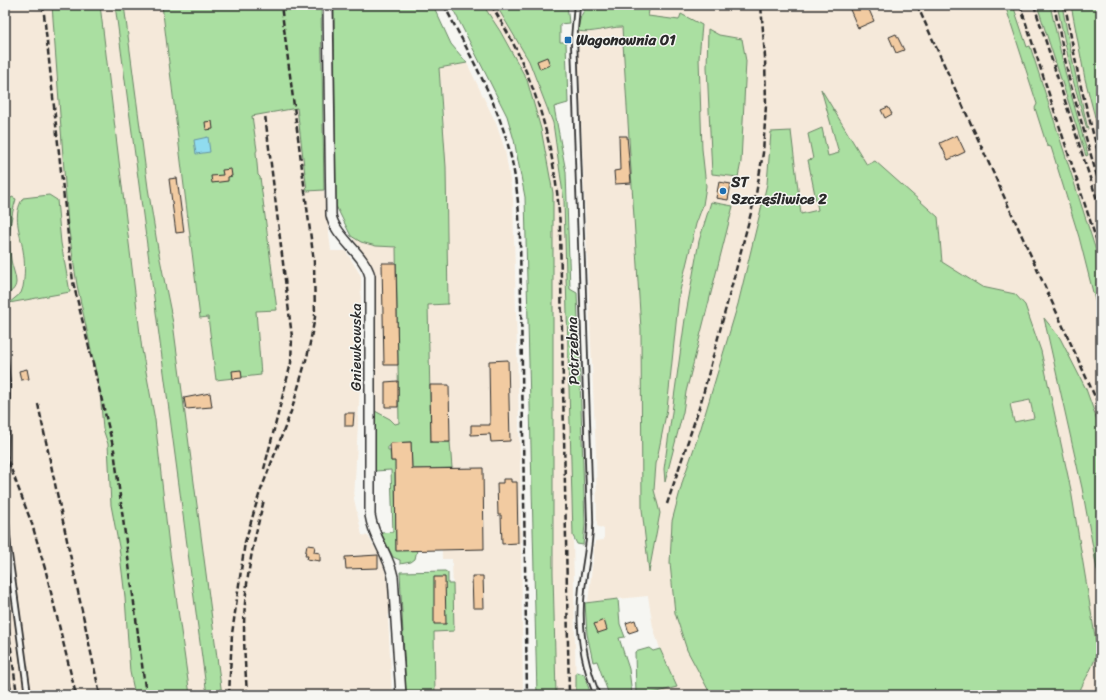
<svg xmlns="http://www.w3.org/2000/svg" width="1106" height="700" font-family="Sriracha,sans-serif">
<rect width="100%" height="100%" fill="#f6f6f2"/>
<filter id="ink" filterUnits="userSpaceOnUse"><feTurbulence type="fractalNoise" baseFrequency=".025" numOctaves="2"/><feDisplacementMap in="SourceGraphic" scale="8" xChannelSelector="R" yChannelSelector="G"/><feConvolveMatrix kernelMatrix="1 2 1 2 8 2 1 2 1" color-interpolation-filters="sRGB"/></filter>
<g filter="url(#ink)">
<path fill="#f5e9da" d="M5,5h157l38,313 8,-1 8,63 45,-5 -5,-64 21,-2 -17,-132 -2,-2 -2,-23 1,-2 -5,-35 45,-7 10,83 17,-1 7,61h15l15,25 -1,109 -6,114 8,36 6,1 13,22 6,20 3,32 -2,7 4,78h-387z
M483,5h13l33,56 24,62 8,56 3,22 9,335 3,159h-20l-3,-122v-243l-26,-250 -27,-49z
M621,5h480v690h-455l31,-8 -17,-38 -7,-22 -5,-31 -60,6 7,-61 9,-1v-11l-7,-3 -1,-72 -19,-423 18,1 9,-3 18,-3z
M467,63l29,60 9,27 8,48 7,263 3,234h-88l-1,-64 20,-1 -2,-71h-10l-2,-90 10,-27h-19l-3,-137 20,-1 -5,-189 -4,-47z
M351,236l10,6 27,5h8l3,176 -4,1 -5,-5 -15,-8 1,-134 -3,-11z"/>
<path fill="#aadfa1" stroke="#6a8566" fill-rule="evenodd" d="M52,5h48l42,345 13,70 14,126 21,149h-55l-5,-23 -5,-75 -6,-50 -8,-42 -3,-61 -5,-15 -3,-38 -23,-106 -9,-60z
M115,5h9l24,183 10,61 15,74 49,372h-15z
M162,5h159l3,185 -17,1 -10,-83 -45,8 5,34 -1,2 2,23 2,2 17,133 -21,1 5,64 -45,5 -8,-63 -8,1z
M334,5h99l18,39 16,19 -28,5 7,99 2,137 -20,1 3,137h19l2,26 -40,1 -1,-27 -21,1v3h-2v4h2l1,11 14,-1 -10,10 1,80h21l-2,9 -4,3 -11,2v-4l-7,-3 -12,-24 12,-1 -2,-62 -16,1v-60l15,8 5,5 4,-1 -3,-176 -20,-1 -15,-4 -10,-6 -15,-30z
M451,5h32l17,26 27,49 14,49 12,64v380l3,122h-19l-12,-498 -11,-57 -7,-24z
M496,5h71l2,18 -9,1v18h6l2,61 -14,4 12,65 4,117 7,4 8,231 -2,21 -6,-1 -4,-8 -9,-335 -11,-78 -24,-62z
M587,5h63l-2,11 31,4 2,-6 21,11 -3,33 3,91 4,37 -3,19 -7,19 -17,71 -12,114 -11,55 -2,26 6,23 -11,59 -7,-63 -1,-180 -19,-302c-15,0 -28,7 -45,4l4,-15z
M1005,5h8l14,42 3,-1 71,220v58l-22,-87 -28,-90 -4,-1 -12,-38 2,-4z
M1037,5h13l16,71 22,79 -2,1z
M1057,5h5l12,63 14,61h-1l-14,-49z
M1071,5h30v135l-16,-61z
M708,29l11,6 23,4 4,22 -5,101 -3,15 -26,-3 -5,-107z
M821,89l46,76 8,-4 63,56 4,45 40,25 33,7 10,11 16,46 30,139 26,158c-1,17 -13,31 -19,47h-367l-24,-45 -12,-37 -5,-50 2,-42 11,-41 17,-49 38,-127 29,-120 4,-52 20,-1 10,83 17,-4 -10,-50 5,-1 -5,-25 14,-6 6,28 11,-3zM1030,400l4,18 -20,4 -4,-18z
M49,195l8,5 4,43 9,49 -61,11 12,-10 2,-6c2,-12 2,-25 0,-37 -3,-18 -11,-35 0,-52z
M12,197l4,2c-6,20 -8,40 -5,61 1,7 5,15 5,22 0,6 -5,11 -11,13v-90z
M711,202l22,4 -47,186 -3,20 -18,70 -1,-13 21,-150 14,-78z
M1044,318l16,20 26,51 15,42v160l-19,-103z
M445,571l3,2v11h5l1,47 -20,1 1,63h-29l-6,-123z
M618,599l2,25 5,13 -6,1 10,31 3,26h-23l-12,-34 -4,1 -6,-28 -2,-31z
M649,648l4,3 7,-2 17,38 -31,8h-10l-1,-43z
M576,672l8,2 7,21h-15z"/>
<path fill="#90dcef" stroke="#6895a1" d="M208,137l2,15 -14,2 -2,-14z"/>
<path fill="#f2cba1" stroke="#2b2b2b" d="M848,5h19l7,16 -16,7z
M896,34l8,16 -8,3 -7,-16z
M547,57l3,8 -10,4 -3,-8z
M888,107l4,7 -7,4 -4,-8z
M212,121l1,8 -7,1 -1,-8z
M957,135l8,17 -17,8 -8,-17z
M619,136h8l4,47 -16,1 -1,-13 6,-1z
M231,169l1,7 -4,1v4l-16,2 -1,-7 12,-1 -1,-5z
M177,178l7,54 -8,1 -7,-54z
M719,182l12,2 -3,16 -12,-2z
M382,263h14l2,102h-14z
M508,360l2,81 -19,1 -1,-8 -19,1v-10h19l-1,-64z
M27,369l2,10 -8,1 -2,-9z
M241,370l1,8 -9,1 -1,-8z
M398,381v26h-13v-25z
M430,385h19l1,57h-19z
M210,393l2,14 -26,2 -2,-11z
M345,413h9l-1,13h-8z
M411,442l1,27 71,-1 1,81 -88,2 -1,-90h-4l-1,-18z
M503,479h8v3h6l1,61 -16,1 -1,-29h-3l-1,-32h6z
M307,545l8,1 -1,6 6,1v8l-13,-2 1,-3h-3z
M378,555v13l-32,1 -1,-12z
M472,576h11l1,32h-11z
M434,577h11l1,47h-12z
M604,620l3,10 -9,3 -4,-9z
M635,620l3,10 -9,3 -3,-10z"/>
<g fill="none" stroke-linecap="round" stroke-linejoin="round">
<g stroke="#2b2b2b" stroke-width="8">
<path id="lane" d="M577,5l-3,35c5,160 12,319 16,479 1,23 -5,46 -8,69 -4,36 1,74 15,107
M5,360l2,25 -2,87
M5,510l3,38 20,147"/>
</g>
<g stroke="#2b2b2b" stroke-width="12">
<path id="street" d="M328,5l3,210c4,22 33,38 39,61v239c4,25 18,37 23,62l8,118"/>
</g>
<use href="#lane" stroke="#f6f6f2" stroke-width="4.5"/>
<use href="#street" stroke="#f6f6f2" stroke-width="9"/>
<path stroke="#2b2b2b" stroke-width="2.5" stroke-dasharray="6 3" stroke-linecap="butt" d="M43,5l30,277 41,168 32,245
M444,5c22,43 48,87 62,133 10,33 13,66 14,100l7,457
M491,5c44,68 65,142 69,223l9,467
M917,5l184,405
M1020,5l81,249
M1034,5l67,207
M1054,5l15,74 32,111
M1065,5l14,74 22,85
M38,404l62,291
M5,453l27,71 14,48 30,123
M264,469l27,-106 1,-26 -27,-222
M667,504l34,-102 55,-208 7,-41 3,-48 -1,-48 -4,-52
M5,602l12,93
M5,665l7,29
M229,695l3,-61 13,-92 14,-47 33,-86 16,-56 7,-36 -1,-55 -33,-257
M247,695c-2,-34 -5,-68 -1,-102 3,-31 10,-62 18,-93"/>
</g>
</g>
<g fill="#1f6fb2" stroke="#f6f6f2" stroke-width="1.5">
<rect x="564" y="36" width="8" height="8" rx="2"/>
<circle cx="723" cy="191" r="4"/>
</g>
<g text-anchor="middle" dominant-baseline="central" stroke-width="3" stroke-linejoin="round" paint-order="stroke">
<g font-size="15" font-weight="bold" fill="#2b2b2b" stroke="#f6f6f2" text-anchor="start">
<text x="576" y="40">Wagonownia 01</text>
<text x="731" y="182">ST<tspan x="731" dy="17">Szczęśliwice 2</tspan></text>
</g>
<g font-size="15" fill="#2b2b2b" stroke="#f6f6f2">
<text transform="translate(356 347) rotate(-90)">Gniewkowska</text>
<text transform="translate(573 351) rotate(-92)">Potrzebna</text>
</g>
</g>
<rect width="1106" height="700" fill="none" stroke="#f6f6f2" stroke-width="20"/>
<rect x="10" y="10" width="1086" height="680" fill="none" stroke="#2b2b2b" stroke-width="1.5" filter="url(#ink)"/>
</svg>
